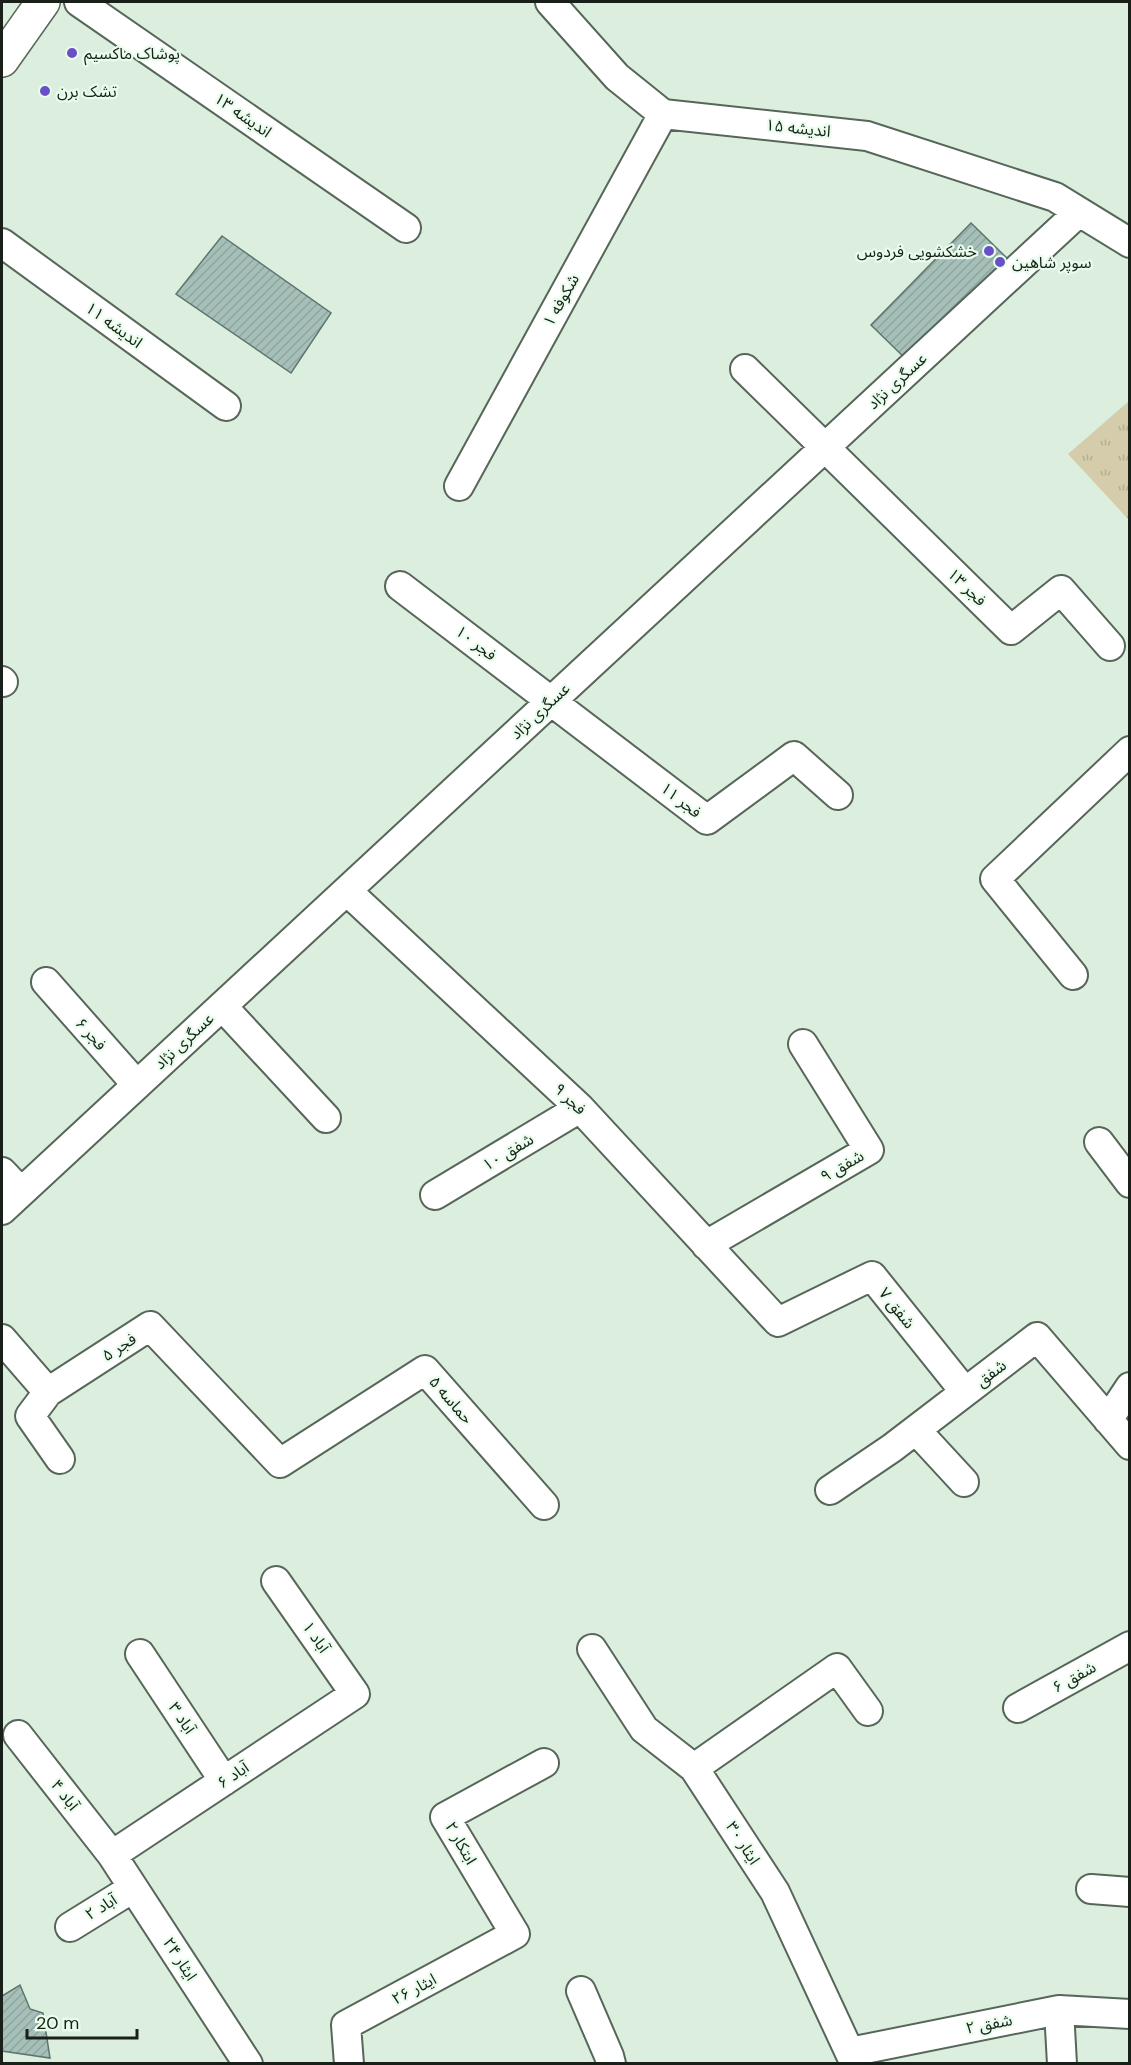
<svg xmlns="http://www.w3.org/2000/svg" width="1131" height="2065" font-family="'DM Sans','Noto Sans Arabic',sans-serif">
<defs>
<pattern id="grass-tufts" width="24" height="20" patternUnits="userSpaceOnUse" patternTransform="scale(1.5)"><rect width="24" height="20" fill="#d4ccaa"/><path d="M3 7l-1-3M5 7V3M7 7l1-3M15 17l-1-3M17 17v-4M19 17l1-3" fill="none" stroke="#b5af92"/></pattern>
<pattern id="building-hatch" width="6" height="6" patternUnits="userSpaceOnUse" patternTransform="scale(1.5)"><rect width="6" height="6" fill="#a6c0b9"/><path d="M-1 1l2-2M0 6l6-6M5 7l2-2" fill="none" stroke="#8ea59e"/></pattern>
</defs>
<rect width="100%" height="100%" fill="#dcefdf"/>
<path fill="url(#grass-tufts)" d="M1129,401v119l-61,-66z"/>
<path fill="url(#building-hatch)" stroke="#5d756f" stroke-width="1.5" d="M971,223l42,41 -100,102 -42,-41z
M222,236l109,77 -40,60 -115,-79z
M20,1985l10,24 13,4 7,45 -48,-7v-55z"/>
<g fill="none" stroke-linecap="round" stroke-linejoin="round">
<g stroke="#566658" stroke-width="32">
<path id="minor" d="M79,2l327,226
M550,2l67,75 46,37 204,22 188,61 75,46
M2,243l224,163
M745,369l266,261 50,-40 49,56
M459,486l204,-372
M400,586l307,234 87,-64 44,39
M2,681l1,1
M347,891l233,217 198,214 94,-46 93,116
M1073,975l-78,-96 135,-128
M46,982l91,103
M222,1006l104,112
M1099,1142l31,41
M2,1172l19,20
M435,1195l145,-87
M2,1210l1077,-998
M706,1245l163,-95 -66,-106
M2,1339l46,53 102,-66 130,137 145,-93 119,135
M48,1392l-18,24 30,43
M1108,1420l22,-33
M916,1430l48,52
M830,1490l62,-42 145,-111 93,108
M592,1649l52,80 50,39 81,124 80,172
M140,1654l84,127
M1018,1708l112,-62
M18,1735l94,120 136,209
M694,1768l143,-100 31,43
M112,1855l243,-161 -79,-113
M1091,1889l39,3
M70,1927l63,-39
M581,1991l28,65 2,8
M1059,2010l3,54
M850,2052l209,-42 71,4
M349,2064l-3,-39 169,-91 -70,-117 99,-54"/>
</g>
<g stroke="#566658" stroke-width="36">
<path id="secondary" d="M2,60l41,-58"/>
</g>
<use href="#minor" stroke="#fff" stroke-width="28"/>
<use href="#secondary" stroke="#fff" stroke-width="33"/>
</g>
<g fill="#6950c9" stroke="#e9fdec" stroke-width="2">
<circle cx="72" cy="53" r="6"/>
<circle cx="45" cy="91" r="6"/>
<circle cx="989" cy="251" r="6"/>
<circle cx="1000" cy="262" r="6"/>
</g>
<g text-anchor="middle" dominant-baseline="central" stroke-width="4.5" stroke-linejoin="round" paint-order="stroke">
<g font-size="16" fill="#19201a" stroke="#e9fdec" text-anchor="start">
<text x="84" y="53">پوشاک ماکسیم</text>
<text x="57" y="91">تشک برن</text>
<text x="977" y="251" text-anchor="end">خشکشویی فردوس</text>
<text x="1012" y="262">سوپر شاهین</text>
</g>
<g font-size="16" fill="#19201a" stroke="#e9fdec">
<text transform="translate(243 115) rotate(35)">اندیشه ١٣</text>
<text transform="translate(798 128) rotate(6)">اندیشه ۱۵</text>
<text transform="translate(561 300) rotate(-61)">شکوفه ۱</text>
<text transform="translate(114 325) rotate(36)">اندیشه ۱۱</text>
<text transform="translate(897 381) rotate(-43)">عسگری نژاد</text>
<text transform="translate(967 587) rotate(44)">فجر ۱۳</text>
<text transform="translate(476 643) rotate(37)">فجر ۱۰</text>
<text transform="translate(540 711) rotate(-43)">عسگری نژاد</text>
<text transform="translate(681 800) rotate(38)">فجر ۱۱</text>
<text transform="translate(91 1034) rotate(48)">فجر ۶</text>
<text transform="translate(184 1041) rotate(-43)">عسگری نژاد</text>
<text transform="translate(570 1099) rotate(44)">فجر ۹</text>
<text transform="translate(508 1152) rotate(-31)">شفق ۱۰</text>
<text transform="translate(842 1166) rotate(-30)">شفق ۹</text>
<text transform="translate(897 1308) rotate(51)">شفق ۷</text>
<text transform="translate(119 1347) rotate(-33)">فجر ۵</text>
<text transform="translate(991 1373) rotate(-37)">شفق</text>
<text transform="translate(451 1400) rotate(49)">حماسه ۵</text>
<text transform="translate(316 1637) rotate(55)">آباد ۱</text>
<text transform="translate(1074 1677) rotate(-29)">شفق ۶</text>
<text transform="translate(182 1718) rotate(56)">آباد ۳</text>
<text transform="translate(233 1775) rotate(-34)">آباد ۶</text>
<text transform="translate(65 1795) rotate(52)">آباد ۴</text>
<text transform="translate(461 1843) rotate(60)">ابتکار ۲</text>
<text transform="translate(743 1843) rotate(57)">ایثار ۳۰</text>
<text transform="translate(101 1907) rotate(-32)">آباد ۲</text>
<text transform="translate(180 1959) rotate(57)">ایثار ۲۴</text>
<text transform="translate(414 1989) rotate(-28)">ایثار ۲۶</text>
<text transform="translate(989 2024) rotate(-11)">شفق ۲</text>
</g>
</g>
<rect width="1131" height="2065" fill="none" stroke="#19201a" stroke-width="6"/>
<path d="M27 2029v9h110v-9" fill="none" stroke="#19201a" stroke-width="3"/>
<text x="36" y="2029" font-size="18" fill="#19201a" stroke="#e9fdec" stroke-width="4.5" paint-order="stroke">20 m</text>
</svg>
